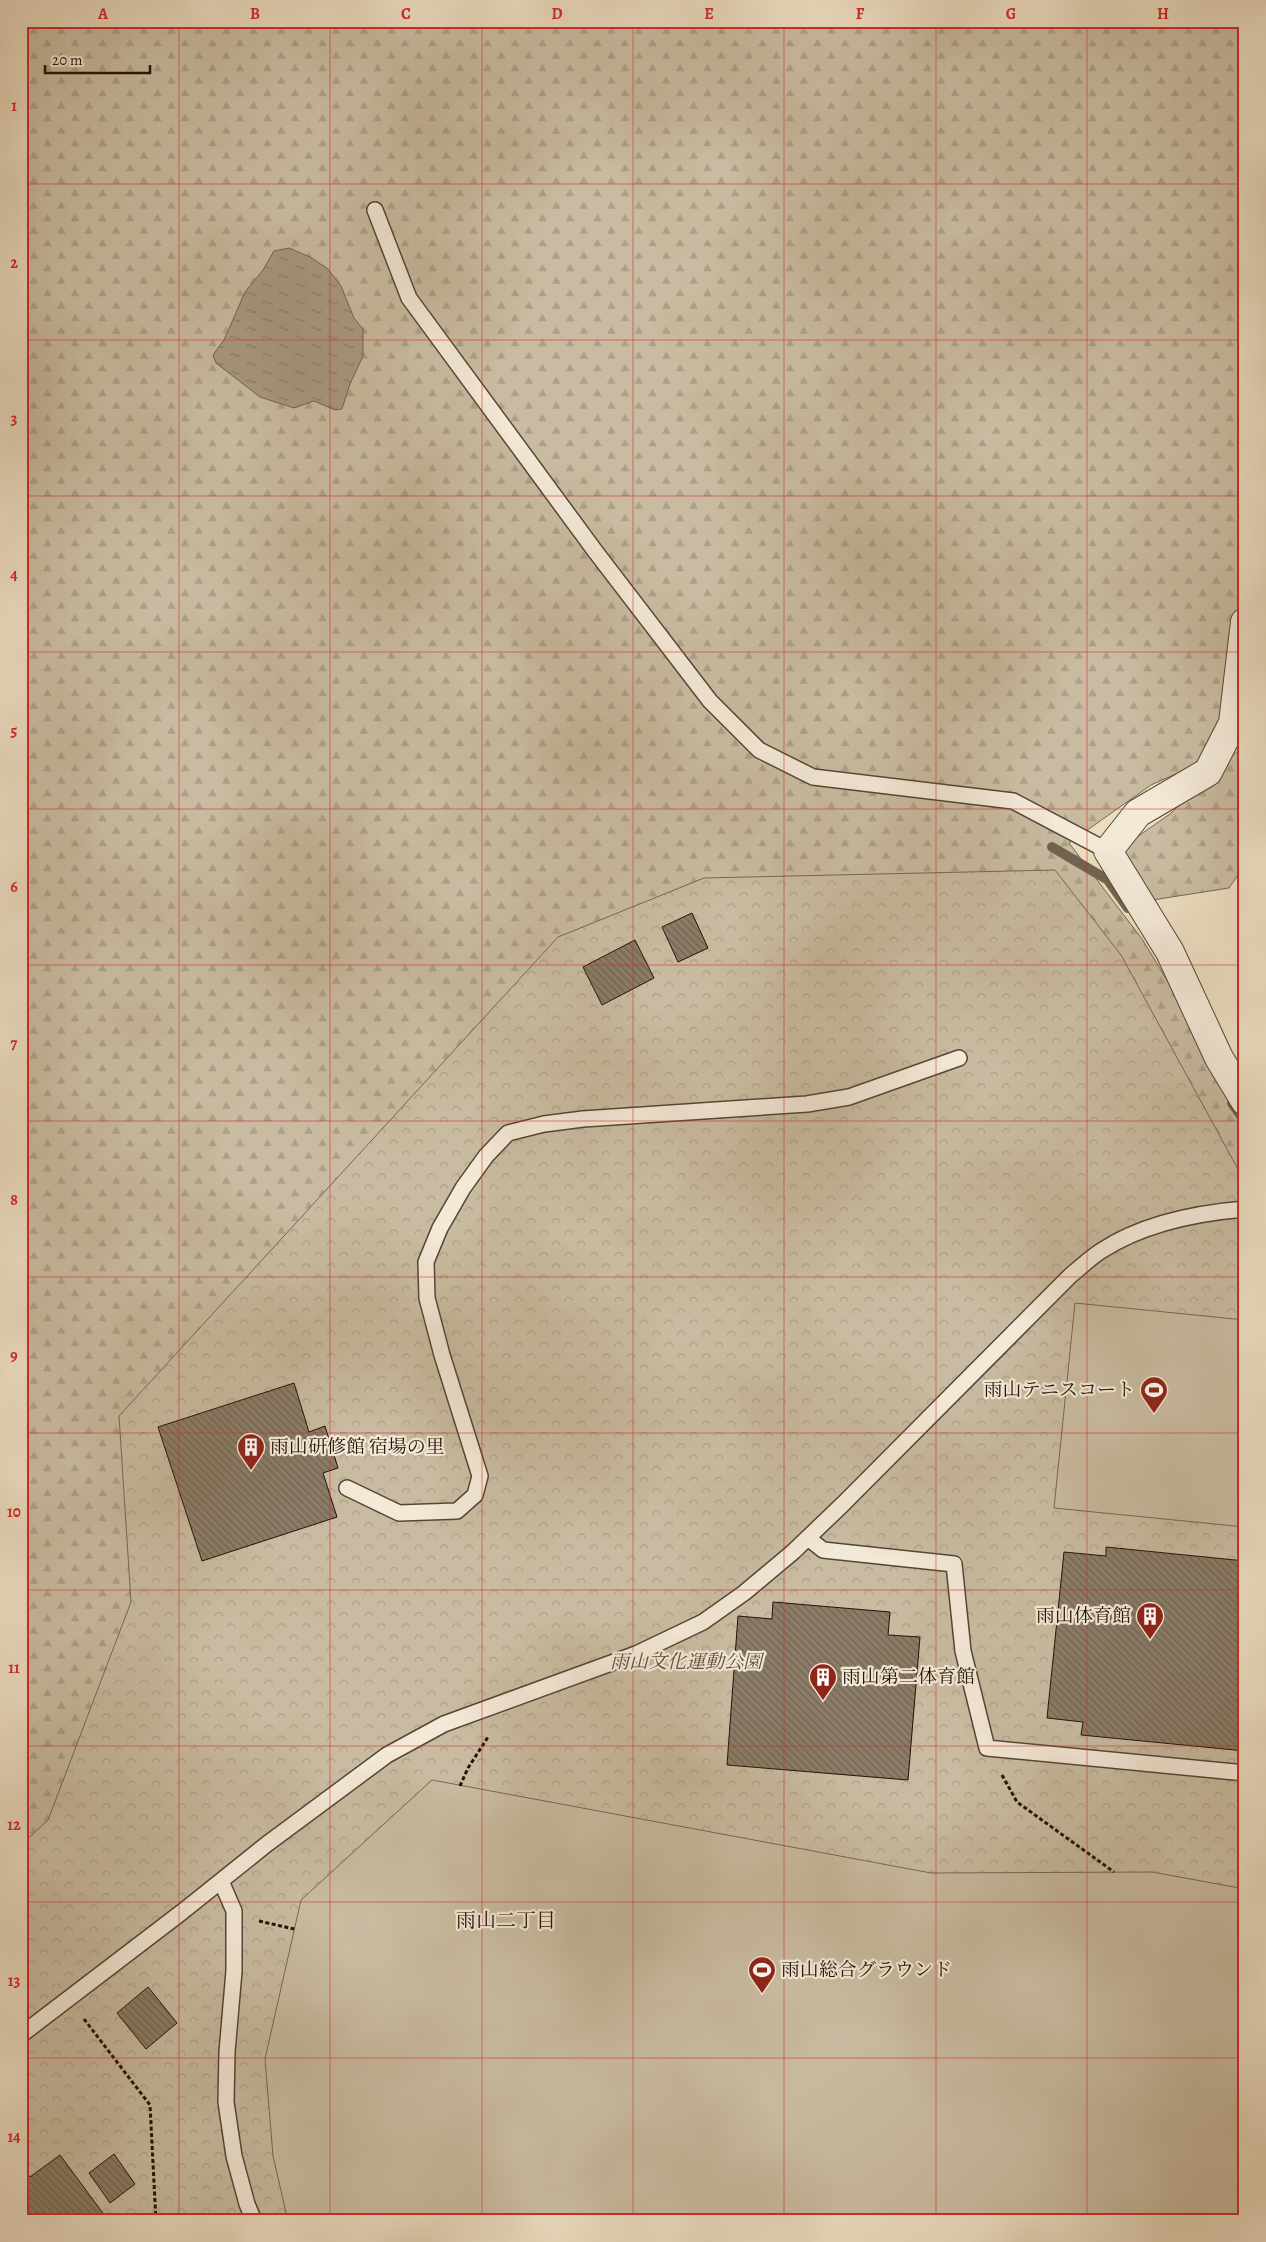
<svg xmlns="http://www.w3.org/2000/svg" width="1266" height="2242" font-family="Alegreya,'Noto Serif JP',serif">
<defs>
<pattern id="forest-firs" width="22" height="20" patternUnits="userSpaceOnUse" patternTransform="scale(1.25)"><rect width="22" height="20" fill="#c9bba1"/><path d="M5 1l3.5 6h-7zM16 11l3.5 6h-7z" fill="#aca089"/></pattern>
<pattern id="park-crowns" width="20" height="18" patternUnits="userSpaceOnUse" patternTransform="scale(1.25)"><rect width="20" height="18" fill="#c9bba1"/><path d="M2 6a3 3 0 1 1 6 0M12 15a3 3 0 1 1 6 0" fill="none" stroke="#aca089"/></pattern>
<pattern id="water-ripples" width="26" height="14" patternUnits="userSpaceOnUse" patternTransform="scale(1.25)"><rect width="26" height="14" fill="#a79881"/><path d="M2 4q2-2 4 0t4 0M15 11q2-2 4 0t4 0" fill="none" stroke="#887b68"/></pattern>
<pattern id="building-back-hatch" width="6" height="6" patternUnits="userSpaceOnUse" patternTransform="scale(1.25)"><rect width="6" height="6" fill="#8b7c67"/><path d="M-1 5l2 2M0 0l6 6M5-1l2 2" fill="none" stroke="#716453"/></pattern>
</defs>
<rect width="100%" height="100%" fill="#ecddc1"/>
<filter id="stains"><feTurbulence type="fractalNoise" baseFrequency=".004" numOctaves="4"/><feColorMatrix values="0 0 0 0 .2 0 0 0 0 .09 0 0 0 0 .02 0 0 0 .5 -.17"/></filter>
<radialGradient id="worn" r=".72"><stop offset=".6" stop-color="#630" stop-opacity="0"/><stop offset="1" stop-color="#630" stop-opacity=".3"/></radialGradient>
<path fill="url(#forest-firs)" stroke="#756754" d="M21,21h1224v844l-16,23 -83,13 -25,-53 49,-34 73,-68 -5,-20 -40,38 -47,21 -82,58 73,96 103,170v81l-1089,418 -135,385z"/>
<path fill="url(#park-crowns)" stroke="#756754" d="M1055,870l66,85 124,227v1039h-1224v-376l27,-25 83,-218 -12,-186 439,-479 146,-59z"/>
<path fill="#c9bba1" stroke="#756754" d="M1075,1303l170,17v207l-191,-19z
M432,1780l499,93 221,-1 93,17v332h-957l-15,-65 -8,-97 36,-159z"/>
<path fill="url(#water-ripples)" stroke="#716350" d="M289,248l21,9 18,12 13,17 13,32 9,11v27l-13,28 -8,25 -7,1 -21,-9 -20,7 -34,-11 -44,-34 -3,-8 11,-15 21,-48 18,-22 11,-19z"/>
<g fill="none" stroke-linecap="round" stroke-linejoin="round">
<path stroke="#716350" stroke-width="10" d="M1052,847l56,33 20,28
M1232,1103l13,18"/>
</g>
<path fill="url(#building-back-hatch)" stroke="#211306" d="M692,913l16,35 -30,14 -16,-35z
M635,940l19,38 -52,27 -19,-38z
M294,1383l15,49 16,-6 13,42 -15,5 14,44 -135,44 -44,-134z
M1106,1547l139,14v190l-164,-16 2,-13 -36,-4 17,-166 42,4z
M773,1602l117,10 -2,23 32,2 -12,143 -181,-15 11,-149 34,3z
M148,1987l29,36 -31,26 -29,-36z
M114,2154l21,30 -25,19 -21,-30z
M60,2155l45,61 -6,5 -78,-1v-55l9,12z"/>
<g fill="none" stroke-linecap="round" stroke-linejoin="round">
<g stroke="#544635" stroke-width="18">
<path id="lane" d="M375,210l34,88 186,253 115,150 49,49 54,27 200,24 95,50
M347,1488l52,25 58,-2 18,-16 5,-19 -38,-121 -15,-57 -1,-36 14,-34 23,-40 23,-32 22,-23 36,-9 39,-5 224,-15 42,-7 110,-39
M808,1538l15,12 131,14 9,87 24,97 258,25
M221,1881l13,30v60l-7,81 -1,50 8,54 13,48 7,17
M21,2035l161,-123 85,-68 120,-89 57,-31 192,-70 67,-32 41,-29 49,-41 50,-48 228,-229c10,-8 19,-17 30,-24 41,-27 95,-38 144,-42"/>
</g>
<g stroke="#544635" stroke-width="30">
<path id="street" d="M1245,622l-12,101 -25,49 -70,41 -30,38 62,101 49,106 26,43"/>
</g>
<path stroke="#211306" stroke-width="3" stroke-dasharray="4 2.5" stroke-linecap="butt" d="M1002,1775l15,27 97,70
M460,1786l8,-18 20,-31
M259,1921l35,8
M84,2019l66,86 6,116"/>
<use href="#lane" stroke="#f3e9d7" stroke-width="15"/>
<use href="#street" stroke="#f3e9d7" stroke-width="28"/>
</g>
<path fill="none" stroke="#d62828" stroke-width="1" stroke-opacity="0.55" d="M179,21v2200M330,21v2200M482,21v2200M633,21v2200M784,21v2200M936,21v2200M1087,21v2200M21,184h1224M21,340h1224M21,496h1224M21,652h1224M21,809h1224M21,965h1224M21,1121h1224M21,1277h1224M21,1433h1224M21,1590h1224M21,1746h1224M21,1902h1224M21,2058h1224"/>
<defs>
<g id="stadium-pin" transform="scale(1.4375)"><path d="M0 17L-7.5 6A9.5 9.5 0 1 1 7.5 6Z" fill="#8f2418" stroke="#f3e9d7"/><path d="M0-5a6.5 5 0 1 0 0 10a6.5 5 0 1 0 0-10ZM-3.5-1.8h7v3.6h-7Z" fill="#fff"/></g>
<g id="building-pin" transform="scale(1.4375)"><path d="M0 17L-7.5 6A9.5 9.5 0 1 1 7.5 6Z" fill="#8f2418" stroke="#f3e9d7"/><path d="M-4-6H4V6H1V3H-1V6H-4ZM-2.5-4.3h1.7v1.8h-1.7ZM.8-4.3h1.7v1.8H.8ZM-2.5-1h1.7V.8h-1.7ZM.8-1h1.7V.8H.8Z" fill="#fff"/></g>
</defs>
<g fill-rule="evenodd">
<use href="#stadium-pin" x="1154" y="1390"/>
<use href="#building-pin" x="251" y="1447"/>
<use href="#building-pin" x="1150" y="1616"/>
<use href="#building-pin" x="823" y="1677"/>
<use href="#stadium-pin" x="762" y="1970"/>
</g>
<g text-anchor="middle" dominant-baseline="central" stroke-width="4.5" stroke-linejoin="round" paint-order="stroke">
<g font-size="19" fill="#211306" stroke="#f3e9d7" text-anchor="start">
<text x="1135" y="1390" text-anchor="end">雨山テニスコート</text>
<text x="270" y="1447">雨山研修館 宿場の里</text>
<text x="1131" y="1616" text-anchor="end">雨山体育館</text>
<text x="842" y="1677">雨山第二体育館</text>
<text x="781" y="1970">雨山総合グラウンド</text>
</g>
<g font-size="19" font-style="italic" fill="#5c4e3c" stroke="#f3e9d7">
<text x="686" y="1662">雨山文化運動公園</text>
</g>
<g font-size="20" fill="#211306" stroke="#f3e9d7">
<text x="506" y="1920">雨山二丁目</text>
</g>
</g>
<rect width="1266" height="2242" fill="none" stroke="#ecddc1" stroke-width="55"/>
<path d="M45 65v8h105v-8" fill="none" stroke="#211306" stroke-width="2.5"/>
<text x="52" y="65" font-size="15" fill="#211306" stroke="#f3e9d7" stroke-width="4" paint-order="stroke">20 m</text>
<rect x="28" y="28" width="1210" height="2186" fill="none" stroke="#d62828" stroke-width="2"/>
<g font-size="16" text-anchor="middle" font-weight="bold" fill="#d62828">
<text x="103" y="19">A</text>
<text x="255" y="19">B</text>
<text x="406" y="19">C</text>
<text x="557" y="19">D</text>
<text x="709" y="19">E</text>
<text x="860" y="19">F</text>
<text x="1011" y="19">G</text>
<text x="1163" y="19">H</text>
<text x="14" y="111">1</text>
<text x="14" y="268">2</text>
<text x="14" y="424">3</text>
<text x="14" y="580">4</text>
<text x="14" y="736">5</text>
<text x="14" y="892">6</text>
<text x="14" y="1049">7</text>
<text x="14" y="1205">8</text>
<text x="14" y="1361">9</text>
<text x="14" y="1517">10</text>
<text x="14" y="1673">11</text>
<text x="14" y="1830">12</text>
<text x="14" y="1986">13</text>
<text x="14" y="2142">14</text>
</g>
<rect width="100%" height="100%" filter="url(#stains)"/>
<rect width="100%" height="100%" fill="url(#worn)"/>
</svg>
